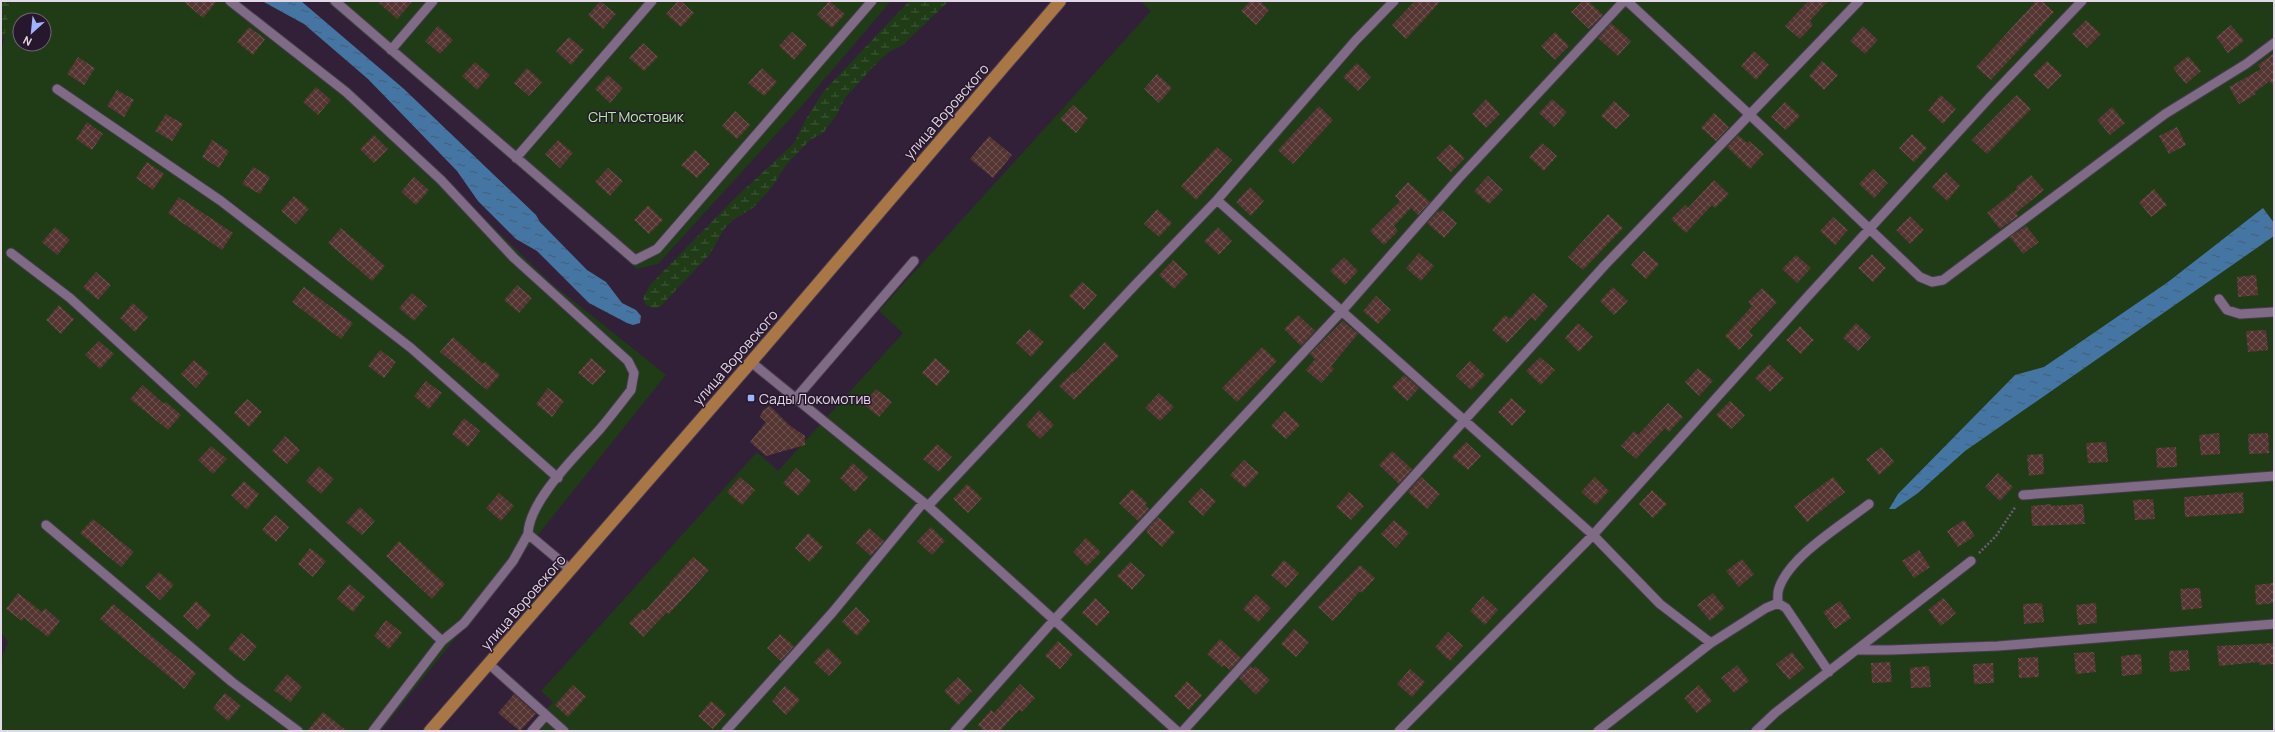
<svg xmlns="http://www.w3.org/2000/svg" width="2275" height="732" font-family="Manrope,sans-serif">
<defs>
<pattern id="wetland-marsh" width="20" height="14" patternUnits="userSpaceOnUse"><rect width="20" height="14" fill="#1f3c17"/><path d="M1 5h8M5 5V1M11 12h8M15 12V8" fill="none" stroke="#3f5739"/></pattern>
<pattern id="water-ripples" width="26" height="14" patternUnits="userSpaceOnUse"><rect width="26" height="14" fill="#4575a2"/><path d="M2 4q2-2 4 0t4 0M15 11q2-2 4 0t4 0" fill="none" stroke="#455e78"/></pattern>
<pattern id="building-cross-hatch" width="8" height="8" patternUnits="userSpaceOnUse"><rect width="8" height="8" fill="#553531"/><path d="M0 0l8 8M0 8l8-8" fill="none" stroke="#6d524f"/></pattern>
</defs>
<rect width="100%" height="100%" fill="#312037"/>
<path fill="url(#wetland-marsh)" d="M1,1h24l-24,41z
M909,1h40l-46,44 -14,7 -15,14 -29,32 -9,18 -13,17 -13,7 -24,25 -14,22 -19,21 -19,11 -10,10 -14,25 -50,53 -8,1 -6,-3 -3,-7 7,-13 81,-83 63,-59 12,-24 18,-28z"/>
<path fill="#1f3c17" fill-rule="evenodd" d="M11,1h227l111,86 201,195 116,93 -285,356h-380v-71l7,-18 -7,-9v-579zM20,20h24v24h-24z
M326,1h565l-91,107 -142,156 -21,5z
M1140,1h1134v730h-1748l27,-29 -12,-11 216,-239 21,19 125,-138 -24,-22 272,-300z"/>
<path fill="url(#water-ripples)" d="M262,1h39l103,88 132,126 4,7 47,48 19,12 16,21 14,7 5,6 -1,7 -7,2 -6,-2 -38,-20 -52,-52 -21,-12 -38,-38 -21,-30 -89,-92 -64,-55z
M2263,208l11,15v13l-309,215 -47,42 -23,16h-6l9,-15 117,-119 29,-8 124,-85z"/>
<path fill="url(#building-cross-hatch)" d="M183,1h34l-14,17z
M377,1h36l-16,18z
M600,1l16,13 -13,15 -15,-14z
M678,1h3l13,12 -13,14 -15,-13z
M829,1l16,13 -13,14 -15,-13z
M1250,1h10l9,9 -13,15 -15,-14z
M1415,1h26l-35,38 -14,-14z
M1583,1h5l15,14 -14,14 -18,-17z
M1808,1h20l-18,20 3,4 -13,14 -15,-13z
M2036,1h6l12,11 -63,68 -15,-13z
M2086,20l15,14 -14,14 -15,-14z
M1611,23l20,18 -13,15 -20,-18z
M2231,25l13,16 -16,12 -12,-16z
M438,26l15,14 -13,14 -15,-13z
M1863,26l15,14 -13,14 -15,-13z
M249,27l16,12 -12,16 -16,-13z
M792,32l15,13 -13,15 -15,-14z
M1555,32l14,14 -14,14 -14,-14z
M569,37l15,13 -13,15 -15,-14z
M643,43l15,14 -14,14 -15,-13z
M1754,51l15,14 -13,15 -15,-14z
M2274,53v34l-4,-6 -15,11 1,2 -17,10 -10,-17 32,-18 -3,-4z
M2188,56l13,15 -15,13 -13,-16z
M78,57l17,11 -11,17 -17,-11z
M1822,61l16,14 -14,15 -15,-14z
M2047,61l15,14 -14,14 -15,-14z
M475,62l15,13 -13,15 -15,-14z
M1357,63l14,14 -13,14 -15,-14z
M527,68l15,14 -13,14 -15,-13z
M762,68l15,14 -13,14 -16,-13z
M1157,74l15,14 -13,15 -15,-14z
M608,75l15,13 -13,15 -15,-14z
M316,87l15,13 -13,15 -15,-13z
M117,90l17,10 -10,17 -17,-11z
M1941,95l15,14 -13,15 -15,-14z
M2017,95l14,14 -44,45 -15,-14z
M1486,99l14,15 -14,14 -14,-14z
M1552,99l15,13 -13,15 -15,-14z
M1614,101l16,14 -14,14 -15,-13z
M1785,102l15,14 -14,14 -15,-13z
M1073,105l15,13 -12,15 -16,-14z
M1319,106l14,14 -40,44 -15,-14z
M2112,107l13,16 -15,12 -13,-15z
M735,111l15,14 -13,14 -15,-13z
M1714,113l15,14 -13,14 -15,-13z
M166,114l17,10 -11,17 -17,-10z
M87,122l16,12 -11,16 -16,-11z
M2177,127l9,18 -17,9 -10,-18z
M1912,134l15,14 -13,14 -15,-14z
M374,135l14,14 -14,14 -14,-14z
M1738,135l9,8 2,-2 15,13 -14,15 -23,-22z
M989,136l23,19 -19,23 -23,-19z
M212,140l17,11 -10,17 -17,-11z
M558,140l15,13 -13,15 -15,-14z
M1542,143l15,13 -13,15 -15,-14z
M1450,144l15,14 -14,14 -15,-14z
M1217,147l15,13 -36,40 -15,-14z
M695,150l15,14 -13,14 -16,-13z
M147,162l17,12 -11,16 -17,-12z
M253,167l17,10 -10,17 -18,-10z
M608,168l15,13 -13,15 -15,-14z
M1873,169l15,14 -14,15 -15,-14z
M1946,172l14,14 -13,15 -15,-14z
M2031,175l13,15 -28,23 2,3 -18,13 -13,-16 30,-24 -1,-2z
M1488,176l15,14 -14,14 -15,-13z
M414,177l15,13 -13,15 -15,-13z
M1714,180l15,14 -14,14 -3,-3 -26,28 -15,-14 14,-14 3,3z
M1408,182l22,20 -12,13 -7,-7 -17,18 4,5 -14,14 -14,-14 30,-30 -5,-5z
M1250,187l14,14 -13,15 -15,-14z
M2154,189l13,16 -16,12 -12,-15z
M294,196l15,13 -13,15 -15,-13z
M179,197l54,36 -11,17 -54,-37z
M648,205l15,15 -14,14 -15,-14z
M1157,209l15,14 -13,14 -15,-13z
M1442,210l15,13 -13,15 -17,-15 11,-12 2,1z
M1608,214l15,14 -40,42 -15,-13z
M1910,216l14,14 -14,14 -14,-14z
M1833,217l15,13 -13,15 -15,-14z
M2026,226l13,16 -16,12 -13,-17z
M55,227l15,13 -13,15 -15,-13z
M1218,227l14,14 -13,14 -15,-14z
M341,228l44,38 -13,15 -44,-38z
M1644,251l15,13 -13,15 -15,-14z
M1419,253l15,13 -13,15 -15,-13z
M1872,254l14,14 -13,14 -15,-14z
M1796,255l15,13 -14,15 -15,-14z
M1344,257l14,14 -13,14 -15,-14z
M1173,260l15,14 -14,15 -15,-14z
M96,272l15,13 -13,15 -15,-13z
M2256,275l2,20 -20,2 -1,-20z
M1082,282l15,13 -13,15 -15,-14z
M517,285l15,13 -13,15 -15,-13z
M304,287l49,36 -12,16 -49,-37z
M1613,287l15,14 -14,14 -14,-14z
M1762,288l15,14 -28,29 4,4 -14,15 -14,-14 27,-30 -4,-4z
M412,293l15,13 -13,15 -15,-13z
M1533,293l15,13 -13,15 -4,-4 -24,26 -15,-13 13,-15 5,4z
M1376,296l15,14 -13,14 -15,-13z
M133,303l15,14 -13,15 -15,-14z
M59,305l15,14 -13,15 -15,-14z
M1298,315l17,16 -14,15 -17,-17z
M1343,321l15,13 -27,32 3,3 -13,14 -15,-13 9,-11 -5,-5z
M1578,323l15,14 -14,15 -14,-14z
M1856,323l15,14 -13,14 -15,-13z
M1800,326l14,14 -13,14 -15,-14z
M1029,329l15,13 -13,15 -15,-14z
M2266,330l2,20 -20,2 -2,-21z
M453,337l30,27 2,-2 15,13 -13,15 -47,-38z
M99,341l15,13 -14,15 -15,-14z
M1105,342l14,14 -45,44 -15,-14 14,-14 2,1z
M1262,347l15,14 -40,41 -15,-14z
M380,350l16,12 -12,16 -16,-12z
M1540,357l15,13 -14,15 -15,-14z
M591,358l15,13 -13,14 -15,-12z
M935,358l15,13 -13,15 -15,-13z
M194,360l15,13 -13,15 -15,-14z
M1470,361l15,14 -14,15 -15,-14z
M1769,364l15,14 -14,14 -15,-14z
M1698,368l15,13 -14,15 -14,-14z
M1404,375l15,13 -12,13 -15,-14z
M426,381l16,12 -13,16 -15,-13z
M143,385l21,19 2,-2 15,13 -13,15 -38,-31z
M548,388l16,13 -12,16 -16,-13z
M876,389l16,13 -13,15 -16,-13z
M1159,393l15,14 -14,14 -15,-13z
M1511,398l15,13 -14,15 -14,-14z
M247,399l15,13 -13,15 -15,-14z
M1730,401l15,14 -14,14 -15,-14z
M1668,403l15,14 -14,15 -4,-4 -29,31 -15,-13 13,-15 4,4z
M770,406l19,19 16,11v9l-39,11 -16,-14 16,-20 -6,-5 3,-7z
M1039,410l15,15 -14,14 -14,-14z
M1285,411l15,14 -14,14 -15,-13z
M464,418l16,13 -12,16 -16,-13z
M2219,433l1,21 -19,1 -2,-20z
M2268,433l1,20 -20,1 -1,-20z
M285,436l15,14 -13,14 -15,-13z
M1466,442l15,14 -13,14 -16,-13z
M2106,442l2,20 -20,1 -2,-20z
M937,444l15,13 -13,15 -16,-13z
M211,446l16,13 -14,15 -15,-14z
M1882,447l12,15 -15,13 -13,-16z
M2176,447l1,20 -20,1 -1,-20z
M1392,451l20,18 -13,15 -20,-19z
M2043,454l1,20 -15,2 -2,-21z
M1244,460l15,13 -14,15 -15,-13z
M853,463l15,14 -13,15 -15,-14z
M319,466l15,13 -13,15 -15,-13z
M796,468l15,13 -13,15 -15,-13z
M1998,473l15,14 -13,14 -15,-14z
M740,477l15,13 -13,15 -15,-13z
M1421,477l19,17 -13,15 -19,-17z
M1595,477l14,14 -13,14 -15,-13z
M1833,477l12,15 -38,30 -13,-16z
M244,481l15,13 -12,16 -16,-15z
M967,484l15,14 -14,15 -15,-14z
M1201,488l15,13 -13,15 -15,-14z
M1132,489l15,14 -2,2 4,4 -11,12 -19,-18z
M1652,490l15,14 -14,14 -14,-14z
M1349,492l15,14 -13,14 -15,-13z
M2243,492l1,21 -59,4 -1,-20z
M499,493l15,13 -13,15 -15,-13z
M2153,499l2,20 -20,1 -2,-20z
M2051,504v2l32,-2 2,20 -53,2 -1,-20z
M360,507l15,14 -13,14 -16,-13z
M275,515l14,12 -13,15 -14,-12z
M1158,517l17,15 -13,15 -15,-14 1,-1 -2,-2z
M93,519l41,33 -13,15 -41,-34z
M1394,520l15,13 -13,15 -15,-14z
M1964,520l11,16 -17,11 -11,-16z
M931,527l14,14 -13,14 -15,-14z
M869,528l15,13 -13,15 -15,-13z
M808,533l15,14 -13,15 -15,-14z
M1086,538l15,14 -14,14 -14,-14z
M399,541l46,43 -13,15 -46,-43z
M310,548l16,13 -13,16 -15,-13z
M1919,550l11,17 -16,11 -12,-17z
M693,557l16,13 -40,44 -2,-2 -24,25 -14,-14 14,-14 2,2z
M1742,559l12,15 -15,13 -13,-16z
M1284,560l15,13 -13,15 -15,-13z
M1130,562l15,13 -13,15 -15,-14z
M1360,565l15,13 -13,15 -2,-2 -27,30 -15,-14z
M159,572l15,13 -14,15 -15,-13z
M2274,583v20l-18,2 -1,-20z
M349,584l16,13 -12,15 -16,-13z
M2200,588l2,20 -20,2 -2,-21z
M18,593l24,19 3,-4 15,13 -12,16 -24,-19 -2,3 -16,-12z
M1713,593l12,15 -15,13 -13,-16z
M1256,594l15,14 -13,14 -15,-13z
M1483,596l15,14 -13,15 -15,-14z
M1095,598l15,14 -13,14 -15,-13z
M1943,598l13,15 -15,13 -13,-16z
M196,601l15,14 -13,15 -15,-14z
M1840,601l11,17 -16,11 -12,-17z
M2042,603l2,19 -20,2 -1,-20z
M2096,603l1,20 -19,2 -2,-20z
M113,604l83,69 -12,16 -84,-70z
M856,607l14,14 -13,15 -15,-14z
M386,620l16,13 -13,16 -15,-13z
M1294,629l15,13 -13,15 -15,-13z
M1448,632l15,14 -13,15 -15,-14z
M241,633l16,13 -13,15 -16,-12z
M780,634l14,12 -13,15 -14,-13z
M1220,639l21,19 -11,12 -6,-5 -2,2 -15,-13z
M1058,641l15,13 -13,15 -15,-13z
M2274,643v21l-15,1v-3l-40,4 -2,-20z
M828,648l14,14 -13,14 -15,-14z
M2188,650l2,20 -20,2 -1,-21z
M1792,652l12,16 -15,12 -13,-16z
M2094,652l2,20 -20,2 -2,-21z
M2141,654l1,20 -20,2 -1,-20z
M2038,657l1,20 -20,1 -1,-20z
M1890,662l2,20 -20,1 -1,-20z
M1993,663l1,20 -20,1 -1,-20z
M1737,665l12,16 -15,12 -13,-15z
M1250,666l3,3 2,-3 15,14 -14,15 -17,-17z
M1929,666l2,21 -20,1 -1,-20z
M1410,669l15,13 -13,15 -15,-13z
M287,674l15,13 -12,15 -16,-12z
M958,677l14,14 -14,14 -14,-14z
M1187,681l15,14 -13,15 -15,-14z
M1020,684l15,14 -13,14 -3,-2 -19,21h-16l-6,-6 13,-15 3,3z
M573,685l13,12 -18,20 -13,-12z
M1699,685l13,16 -15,12 -13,-15z
M785,686l15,14 -14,15 -14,-14z
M225,693l16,13 -13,15 -15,-13z
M514,694l22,20 -16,17 -22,-18z
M711,701l15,13 -13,15 -15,-13z
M323,712l24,19h-40z"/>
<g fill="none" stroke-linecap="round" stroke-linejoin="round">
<g stroke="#493b4e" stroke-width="11">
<path id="service" d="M230,1l116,91 95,88 73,78 114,103 6,12 -3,17c-10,13 -20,26 -31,39 -22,25 -71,71 -72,105l43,36
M335,1l300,259 22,-11 215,-248
M1627,1l123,114 170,162 12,5 11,-2 222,-166 81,-50 28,-21
M391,50l42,-49
M57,89l164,112 190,147 147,130
M516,158l136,-157
M1217,200l376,335 67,69 51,39
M11,253l59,45 148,135 224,208
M2219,299l8,11 13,4 34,-2
M751,362l177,144 249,225
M796,398l118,-137
M2023,495l251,-19
M928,506l207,-221 82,-85 139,-160 38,-39
M46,525l186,157 66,49
M1778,603c0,-5 -1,-10 1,-15 11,-32 63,-63 90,-84
M1859,650h31l108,-4 276,-22
M489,664l75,67
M373,731l69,-90 22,-18 49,-62 15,-27
M532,731l14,-16
M726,731l106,-118 91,-110
M955,731l99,-111 287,-308 117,-133 166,-178
M1183,731l422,-466 254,-264
M1399,731l194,-196 217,-241 181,-198 91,-95
M1598,731l113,-88 55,-35 12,-5 8,5 43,64
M1756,731l19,-18 196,-152"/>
</g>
<g stroke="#493b4e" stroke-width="14">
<path id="primary" d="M430,731l321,-369 309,-361"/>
</g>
<path stroke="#6d5e72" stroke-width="2.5" stroke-dasharray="2 2" stroke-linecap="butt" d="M1979,553l17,-17 20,-30"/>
<use href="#service" stroke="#7f6b86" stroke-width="9"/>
<use href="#primary" stroke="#a97746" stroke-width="12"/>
</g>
<rect fill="#9eb4fd" stroke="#27172d" stroke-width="1.5" x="747" y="394" width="8" height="8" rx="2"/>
<g text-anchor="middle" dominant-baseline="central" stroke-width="3" stroke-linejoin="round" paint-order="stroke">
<g font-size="14" fill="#e3d8e7" stroke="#27172d">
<text transform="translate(946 111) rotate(-49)">улица Воровского</text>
<text transform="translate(735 357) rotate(-49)">улица Воровского</text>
<text transform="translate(523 602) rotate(-49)">улица Воровского</text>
</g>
<g font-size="14" fill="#b4f0a4" stroke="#27172d">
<text x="636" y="116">СНТ Мостовик</text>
</g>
<g font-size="14" fill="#e3d8e7" stroke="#27172d" text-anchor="start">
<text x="759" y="398">Сады Локомотив</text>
</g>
</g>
<rect width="2275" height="732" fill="none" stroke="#e3d8e7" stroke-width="4"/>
<g transform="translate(32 32) rotate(207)"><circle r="19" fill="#27172d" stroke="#726477"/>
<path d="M0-3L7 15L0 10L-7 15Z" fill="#9eb4fd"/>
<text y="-6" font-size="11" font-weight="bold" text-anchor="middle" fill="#e3d8e7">N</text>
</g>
</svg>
